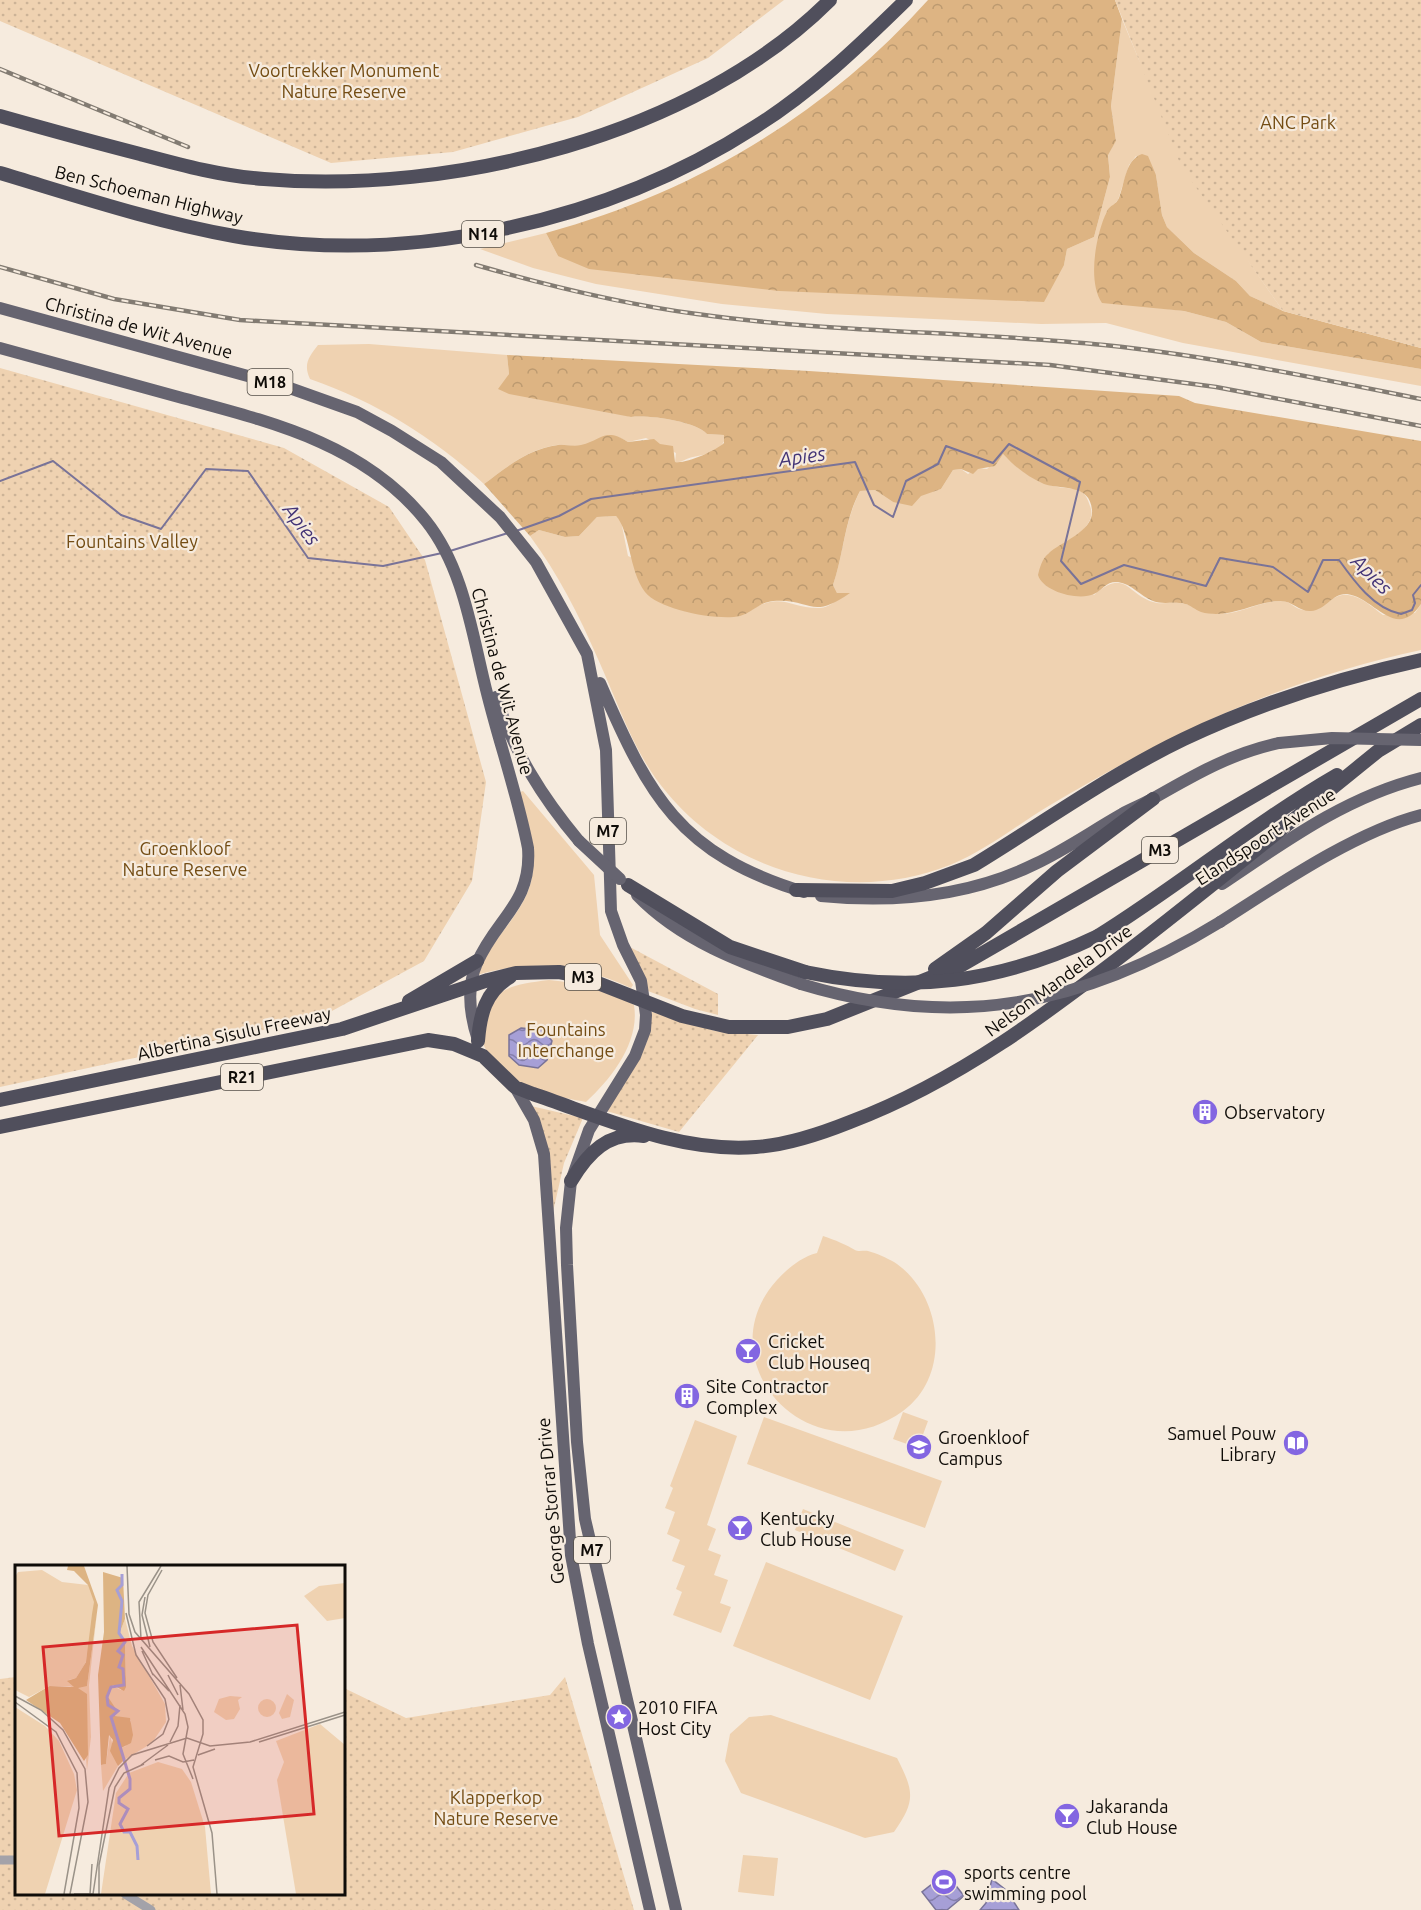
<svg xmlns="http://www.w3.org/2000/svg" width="1421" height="1910" font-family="Ubuntu,sans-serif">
<defs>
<pattern id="forest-crowns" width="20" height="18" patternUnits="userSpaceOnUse" patternTransform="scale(1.5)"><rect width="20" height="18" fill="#ddb483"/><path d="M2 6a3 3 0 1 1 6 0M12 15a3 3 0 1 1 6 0" fill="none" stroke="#bc9a70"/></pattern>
<pattern id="park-dots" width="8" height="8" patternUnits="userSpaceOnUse" patternTransform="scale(1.5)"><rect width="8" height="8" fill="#efd2b1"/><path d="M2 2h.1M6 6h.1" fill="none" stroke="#ccb397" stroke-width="1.8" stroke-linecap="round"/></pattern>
<pattern id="water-waves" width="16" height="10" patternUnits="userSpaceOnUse" patternTransform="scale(1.5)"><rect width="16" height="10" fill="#a69fd6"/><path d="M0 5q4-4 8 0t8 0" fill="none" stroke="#8680ac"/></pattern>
</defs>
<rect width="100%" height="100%" fill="#f6ebde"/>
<path fill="#efd2b1" d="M1122,19l17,41 110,202 34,49 -33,-15 -14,-15 -42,-28 -27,-26 -5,-12 -6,-40 -20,-19 -7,9 -11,35 -12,13 -8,28 -3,26 40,38 49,6 42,11 35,20 160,27v17l-238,-43 -77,-20 -65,1 -214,-10 -105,-10 -126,-20 -63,-16 -53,-19 66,-16 12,23 506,9 3,-16 27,-12 16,-60 -2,-23 8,-13 -5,-35z
M369,344l138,11 2,19 -3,7 125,36c19,-2 63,4 76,17l17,1 1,4c-6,15 -19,15 -32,18 -7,1 -11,6 -18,5l1,-9 -30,-15 -18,4c-20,-13 -27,-1 -47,4 -8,1 -16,-2 -24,-1 -29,4 -50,22 -73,39 -51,-47 -108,-82 -174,-105 -7,-15 -1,-22 8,-34z
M1003,454c13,14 35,30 55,33 8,2 14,0 22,4 6,3 8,9 10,15 9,21 -27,39 -42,48l46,41c33,-29 33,2 63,8 9,1 19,-2 28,1 14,3 23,11 39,10 20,-2 38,-13 58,-13 8,0 13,8 21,9 20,3 29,-18 45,-15 14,2 24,12 35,20l32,-2 6,-9v46c-88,19 -175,50 -255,91 -39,20 -77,41 -114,63 -34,20 -65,46 -102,61 -98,39 -214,10 -282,-71 -34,-39 -49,-89 -70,-135 -19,-44 -40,-85 -68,-123l9,-6 26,7 14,-1 18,-19 19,-1 5,5 7,35 124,54c28,-19 40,-1 68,-2 9,0 21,-11 29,-15h-12l-4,-8c11,-33 11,-62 27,-94l15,-1 18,12 48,-13 12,-19 8,-1 7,5 10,-6 9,1z
M523,791l71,84 6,60 33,50 -2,3c-53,-25 -102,-29 -157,-12 15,-37 59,-67 59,-110 0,-23 -11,-50 -16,-73z
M549,980c30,3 59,9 85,25 6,37 -22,73 -48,97 -29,-5 -66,-12 -88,-34 -7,-7 -12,-19 -17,-28 8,-50 19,-54 68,-60z
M823,1236c12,4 24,9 32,14 3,2 10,0 13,1 8,2 19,7 26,11 48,31 59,113 9,149 -94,68 -199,-51 -126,-131 10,-11 24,-23 40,-27z
M903,1412l25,9 -10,27 -25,-9z
M764,1417l178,64 -17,47 -178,-64z
M695,1420l42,16 -30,89 9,4 -8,21 13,5 -7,20 14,5 -8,23 11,4 -10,26 -48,-18 9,-23 -6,-3 9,-23 -13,-5 8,-21 -13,-6 8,-22 -10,-4 8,-20 -3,-2z
M803,1509l101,41 -9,21 -100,-41z
M766,1562l137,54 -33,84 -137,-54z
M771,1715l126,43c17,33 19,43 -3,74l-29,6 -124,-45 -16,-32 5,-27 19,-17z
M743,1855l35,3 -4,38 -36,-4z"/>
<path fill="url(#forest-crowns)" d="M928,0h187l7,19 -11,87 5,35 -8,14 2,22 -16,60 -27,12 -3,16 -20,37 -265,-11 -190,-22 -31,-13 -12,-23c149,-41 279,-118 382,-233z
M1142,154l6,2 8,19 6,40 5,12 27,26 42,28 14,15 33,15 138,37v21l-160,-27 -35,-20 -42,-11 -82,-8c-15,-22 -6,-69 5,-92 3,-6 9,-6 12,-13 6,-15 6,-38 23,-44z
M507,355l302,16 370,25 16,7 226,38v163c-25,38 -47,-7 -74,-10 -15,-1 -21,16 -36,17 -11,1 -19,-10 -30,-10 -27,0 -51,19 -80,11 -6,-2 -10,-7 -16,-8 -11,-3 -22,1 -32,-3 -13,-5 -21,-17 -35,-19 -12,-1 -15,8 -24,12 -15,7 -51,-2 -56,-19 2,-8 4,-16 10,-21 12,-12 46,-22 44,-44 -2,-27 -31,-20 -48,-26 -16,-7 -29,-17 -41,-30l-8,12 -17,3 -5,5 -12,-5 -8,1 -12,19 -20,7 -9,10 -19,-4 -18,-12 -15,1c-16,30 -16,62 -27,94l4,8h13c-40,28 -38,5 -77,8 -13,1 -21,12 -33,15 -22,5 -81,-6 -95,-24 -16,-21 -15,-61 -29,-76l-19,1 -18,19 -14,1 -26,-7 -9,6 -46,-52c23,-17 44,-35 74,-39 7,-1 15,2 23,0 21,-5 24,-18 47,-3l26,-3 6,5 13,2 2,16c11,2 40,-11 49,-19v-8l-17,-1c-13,-13 -57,-19 -76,-17l-122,-23 -11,-5 11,-15z"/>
<path fill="url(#park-dots)" d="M0,0h784l-76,58 -130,59 -125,35 -122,11 -331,-142z
M1115,0h306v348l-138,-37 -102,-145z
M0,368l284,80 105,59 36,53 61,222 -14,99 -48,80 -105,57 -319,69z
M628,946l90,48v21l-23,-6 -47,-18z
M649,1011l66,20 43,4 -79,97 -76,-22 44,-68z
M531,1106l52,12 -19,45 -11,49c-3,-41 0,-69 -22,-106z
M16,1677v217h328v-206l62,30 144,-23 15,-18 69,233h-634v-231z"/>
<path fill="url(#water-waves)" stroke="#797398" stroke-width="1.5" d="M521,1028l23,2 8,11 -5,19 -9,8 -19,-3 -10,-9v-21z
M946,1873l18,23 -17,14h-11l-14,-18z
M992,1879l14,11 13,20h-39l6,-7z"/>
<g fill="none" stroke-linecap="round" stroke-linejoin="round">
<path stroke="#797398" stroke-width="2" d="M0,481l53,-20 68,54 40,14 45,-60 42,2 60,87 75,8 59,-13
M516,531l43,-15 32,-17 264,-37 19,43 19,12 13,-36 32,-17 8,-18 47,17 16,-19 71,38 -19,79 20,23 43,-19 82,21 14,-28 53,9 35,25 15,-32h16c15,21 35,49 62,54l11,-4 3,-7 -2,-8 8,-10
M450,551l58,-18"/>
<path stroke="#a3a2a9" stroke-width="9" d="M0,1860h16
M125,1894l26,16"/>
<path stroke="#666470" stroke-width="12" d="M0,308l284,78 73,26 35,19 49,31 59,55 36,45 51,92 19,96 5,161 12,34 18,36 5,34 -1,15 -10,26 -46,74 -18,51 -5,47 1,37 10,177 8,77 91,391
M0,348c58,16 117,32 175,48 92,25 188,46 251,125 36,45 45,106 58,160 13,56 33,111 44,167 4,56 -32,70 -51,115 -11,25 -7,53 1,77
M600,683c49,113 79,171 204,209
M496,697c18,55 46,100 83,144
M1222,884c64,-43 124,-87 199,-106
M637,895c44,46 106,68 164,89
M821,896c73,7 147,1 214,-32 30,-14 57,-33 87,-50 10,-6 22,-10 32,-16 42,-24 78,-45 125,-55
M1220,922c58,-37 135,-90 201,-107
M515,1087l19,33 10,34 27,401 17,89 62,266"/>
<path stroke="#504f5c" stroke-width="14" d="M0,116c46,13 93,26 140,38 41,11 81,22 124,25 187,16 430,-43 566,-179
M0,173c77,23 155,49 234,63 175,30 372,-13 521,-109 56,-35 104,-81 151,-127
M628,885l102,62 75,25
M796,890l96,1 33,-8 49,-18c69,-42 137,-91 210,-126 76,-36 155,-61 237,-79
M1098,936c82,-51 156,-113 239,-161
M935,969l51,-36 71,-62 96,-72
M409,1001l68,-40
M478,1041c2,-26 7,-49 32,-64
M0,1100l342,-71 146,-49 28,-7 43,-1 21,4 102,40 47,11h59l39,-8 135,-54 459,-266
M0,1127l428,-87 26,4 29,12 32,31 18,7c71,24 146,59 223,53 32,-2 64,-13 94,-25 109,-41 199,-110 291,-181 80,-62 158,-126 237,-190l43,-26
M571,1181c17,-28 37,-50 73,-45"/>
<g stroke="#827b72" stroke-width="4.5">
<path id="rail" d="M0,69l188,78
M476,265c73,21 146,39 221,49 134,19 271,17 407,31 106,11 212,33 317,54
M0,267l114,32 126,21 810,45 166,22 205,39"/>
</g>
<use href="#rail" stroke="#f6ebde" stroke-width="2" stroke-dasharray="7" stroke-linecap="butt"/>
<path stroke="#666470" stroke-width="12" d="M1279,743l53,-5 89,2
M579,841l41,38
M801,984c155,47 282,22 419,-62"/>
<path stroke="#504f5c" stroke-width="14" d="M805,972c106,22 195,11 293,-36"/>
</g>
<defs>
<g id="building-disc" transform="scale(1.35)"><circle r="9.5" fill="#8366e1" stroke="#f6ebde"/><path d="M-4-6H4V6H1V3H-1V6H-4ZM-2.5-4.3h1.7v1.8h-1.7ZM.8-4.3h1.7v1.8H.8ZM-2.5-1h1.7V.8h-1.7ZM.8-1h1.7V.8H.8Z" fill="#fff"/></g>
<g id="bar-disc" transform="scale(1.35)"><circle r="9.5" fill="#8366e1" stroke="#f6ebde"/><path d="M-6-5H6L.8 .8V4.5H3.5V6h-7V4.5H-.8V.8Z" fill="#fff"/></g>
<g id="library-disc" transform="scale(1.35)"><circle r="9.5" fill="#8366e1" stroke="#f6ebde"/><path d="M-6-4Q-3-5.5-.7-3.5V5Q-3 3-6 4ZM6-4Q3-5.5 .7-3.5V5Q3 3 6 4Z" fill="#fff"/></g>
<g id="university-disc" transform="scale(1.35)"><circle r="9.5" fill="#8366e1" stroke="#f6ebde"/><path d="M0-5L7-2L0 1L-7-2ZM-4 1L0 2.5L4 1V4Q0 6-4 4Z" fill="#fff"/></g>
<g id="sight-disc" transform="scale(1.35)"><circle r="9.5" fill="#8366e1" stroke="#f6ebde"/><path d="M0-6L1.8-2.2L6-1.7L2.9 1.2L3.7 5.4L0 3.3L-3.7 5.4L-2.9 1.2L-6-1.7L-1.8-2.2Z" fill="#fff"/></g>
<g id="stadium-disc" transform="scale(1.35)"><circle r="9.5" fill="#8366e1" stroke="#f6ebde"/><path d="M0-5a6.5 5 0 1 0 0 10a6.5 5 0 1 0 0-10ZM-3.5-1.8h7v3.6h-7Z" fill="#fff"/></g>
</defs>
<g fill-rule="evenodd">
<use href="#building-disc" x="1205" y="1112"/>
<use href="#bar-disc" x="748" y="1351"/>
<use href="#building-disc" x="687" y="1396"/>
<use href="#library-disc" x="1296" y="1443"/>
<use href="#university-disc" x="919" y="1447"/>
<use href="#bar-disc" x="740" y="1528"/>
<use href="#sight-disc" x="619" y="1717"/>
<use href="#bar-disc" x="1067" y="1816"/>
<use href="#stadium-disc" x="944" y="1882"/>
</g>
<g text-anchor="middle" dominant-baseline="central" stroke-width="4.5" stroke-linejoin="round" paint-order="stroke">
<g fill="#f6ebde" stroke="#544f48" stroke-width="1.5">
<rect x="462" y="221" width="42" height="26" rx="4.5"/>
<rect x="247.5" y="369" width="45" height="26" rx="4.5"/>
<rect x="590" y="818" width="36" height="26" rx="4.5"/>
<rect x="1142" y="837" width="36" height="26" rx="4.5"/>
<rect x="565" y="964" width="36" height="26" rx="4.5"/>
<rect x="221" y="1064" width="42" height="26" rx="4.5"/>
<rect x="574" y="1537" width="36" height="26" rx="4.5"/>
</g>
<g font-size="16" font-weight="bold" fill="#0f0c08">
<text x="483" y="234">N14</text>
<text x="270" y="382">M18</text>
<text x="608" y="831">M7</text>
<text x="1160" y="850">M3</text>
<text x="583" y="977">M3</text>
<text x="242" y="1077">R21</text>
<text x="592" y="1550">M7</text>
</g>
<g font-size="18" fill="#744d14" stroke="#f6ebde">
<text x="344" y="70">Voortrekker Monument<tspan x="344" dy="21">Nature Reserve</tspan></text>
<text x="1298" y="122">ANC Park</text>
<text x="132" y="541">Fountains Valley</text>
<text x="185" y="848">Groenkloof<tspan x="185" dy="21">Nature Reserve</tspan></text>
<text x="566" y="1029">Fountains<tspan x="566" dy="21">Interchange</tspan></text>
<text x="496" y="1797">Klapperkop<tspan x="496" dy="21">Nature Reserve</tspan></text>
</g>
<g font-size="18" fill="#0f0c08" stroke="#f6ebde">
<text transform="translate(149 194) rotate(14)">Ben Schoeman Highway</text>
<text transform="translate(139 327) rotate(15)">Christina de Wit Avenue</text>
<text transform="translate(503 681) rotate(75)">Christina de Wit Avenue</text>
<text transform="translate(1265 836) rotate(-33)">Elandspoort Avenue</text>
<text transform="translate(1058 980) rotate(-36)">Nelson Mandela Drive</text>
<text transform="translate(234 1033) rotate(-12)">Albertina Sisulu Freeway</text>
<text transform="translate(550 1501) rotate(-95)">George Storrar Drive</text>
</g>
<g font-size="18" fill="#0f0c08" stroke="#f6ebde" text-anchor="start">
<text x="1224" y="1112">Observatory</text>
<text x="768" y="1341">Cricket<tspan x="768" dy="21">Club Houseq</tspan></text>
<text x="706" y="1386">Site Contractor<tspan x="706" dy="21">Complex</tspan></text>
<text x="1276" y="1433" text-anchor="end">Samuel Pouw<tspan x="1276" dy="21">Library</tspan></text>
<text x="938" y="1437">Groenkloof<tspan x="938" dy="21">Campus</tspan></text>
<text x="760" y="1518">Kentucky<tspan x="760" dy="21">Club House</tspan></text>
<text x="638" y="1707">2010 FIFA<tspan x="638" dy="21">Host City</tspan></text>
<text x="1086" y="1806">Jakaranda<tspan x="1086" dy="21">Club House</tspan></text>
<text x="964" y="1872">sports centre<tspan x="964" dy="21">swimming pool</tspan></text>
</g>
<g font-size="20" font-style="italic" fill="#433477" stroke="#f6ebde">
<text transform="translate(802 456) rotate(-8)">Apies</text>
<text transform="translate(302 524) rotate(53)">Apies</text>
<text transform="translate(1372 574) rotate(45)">Apies</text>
</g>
</g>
<g transform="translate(15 1565)">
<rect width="330" height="330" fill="#f6ebde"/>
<path d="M82,47l-8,73 2,52 -4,33 -7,-79 -10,-5h-21l37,-24 -10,16 -7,2 6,6h12zM110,54l7,27 33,58 1,18 -14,21 -28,17 -3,-12 5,-2 5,-26 -16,-4 -7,-19 5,-11 8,4 5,-15 -1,-33 -5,-10zM272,129l7,6 -4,17 -8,2 -3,-6zM215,131l12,1 -4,3 2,9 -6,10 -8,1 -12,-8 5,-13zM243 143a9 9 0 1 1 18 0a9 9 0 1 1-18 0ZM95,170l8,31 -15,25 -2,-26 5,-1z" fill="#efd2b1"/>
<path d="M53,1h16l14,39 -11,81 -9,2 9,6 1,61 -4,6 -24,-38 -34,-23 23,-14 25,1 -7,-6 9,-3 10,-16 2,-77 -14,-14 -7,-1zM88,7l20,6 2,41 -5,13 5,10 1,45 -2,4 -11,-6 -5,12 8,12 -1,7 15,2 3,17 -2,8 -10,5 3,12 -6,6 -8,-15 3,-11 -4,-5 -3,29 -5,1 -3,-90 6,-43z" fill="#ddb483"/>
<path d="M27,5l20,12 26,3 6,17 -2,12 -6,48 -19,15 -38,20 -14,-7v-113l3,-5zM330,18v35l-18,3 -23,-25 15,-10zM0,142l30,19 14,15 15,33 3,16 -32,104h-30zM305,159l25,21v149h-49l-19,-114 7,-18 -8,-21zM143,197l24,7 9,13 14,45 6,67h-110l15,-101 13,-20z" fill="#efd2b1"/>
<path fill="none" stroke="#a69fd6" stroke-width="3" d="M107,9v11l-5,5 5,11 -3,32 6,9 -7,9 5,4 -4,12 4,2 1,16 -13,2 -4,10 1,8 10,6 -7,6 19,62v10l-11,9v5l9,6 -8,15 4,8h6l7,14 1,14"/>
<path fill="none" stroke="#9a9288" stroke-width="1.5" d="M112,1l2,48 6,18 54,62 14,26v14l-10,33 19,66 5,61M147,5l-14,25 -3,18 8,29 24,36M130,32l-3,18 8,32M111,48l10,42 29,44 4,21M126,74l-2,-37 22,-36M126,82l44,67 3,13 -5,27 10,25M127,86l11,24M137,108l17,18M153,110l10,20M165,120l3,25M0,131l26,14 22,20 22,39 3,33 -18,92M0,137l41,30 21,41 2,35 -15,86M155,177l8,-16 2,-21M244,177l86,-27M132,181l16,-12 6,-15M183,190l17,-6M140,195l14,-4 14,6 11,-2M126,200l27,-20M59,329h19M75,329l2,-30M78,329l16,-106 10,-20 13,-13 55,-17 23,8 40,-4 95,-30M84,329v-29l16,-78 9,-14 20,-9"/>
<path fill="#d62828" fill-opacity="0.15" stroke="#d62828" stroke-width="3" d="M282,60l17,189 -255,22 -16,-189z"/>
<rect width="330" height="330" fill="none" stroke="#0f0c08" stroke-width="3"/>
</g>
</svg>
